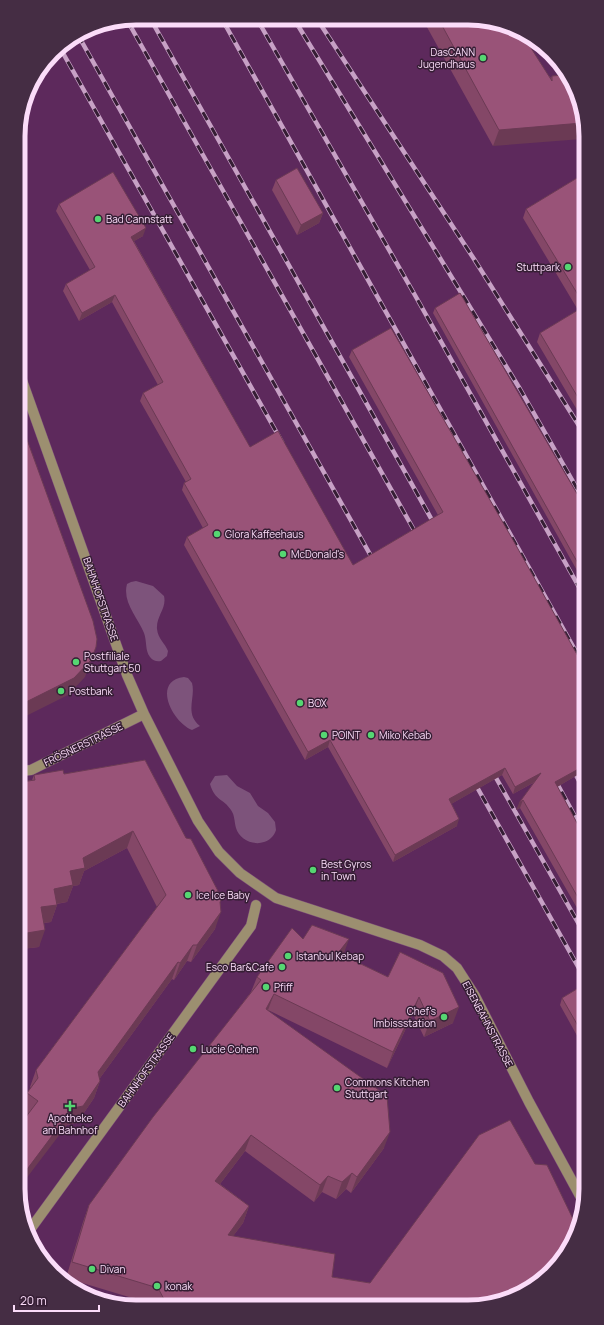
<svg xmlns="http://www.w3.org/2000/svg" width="604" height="1325" font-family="Manrope,sans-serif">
<rect width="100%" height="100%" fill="#5d295c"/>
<path fill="#7d537b" d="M136,581l17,5 11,10c3,12 -8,20 -7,33 1,10 8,14 11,22l-1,5 -6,5c-4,1 -8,0 -11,-4 -5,-6 -3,-16 -6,-24 -6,-15 -22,-31 -17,-49l4,-2z
M184,677l4,1 4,5c4,15 -8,30 8,43l-8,4c-19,-7 -41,-49 -8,-53z
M227,775l10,11 13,7 8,13 10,7 7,9 1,8c-2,6 -6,10 -12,12 -11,4 -25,-3 -28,-14 -2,-7 -1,-12 -5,-18 -8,-12 -16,-9 -21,-26l5,-8z"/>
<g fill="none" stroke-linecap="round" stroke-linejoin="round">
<g stroke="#794978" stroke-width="11">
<path id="minor" d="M19,372l108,303 17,39 54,107 21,31 21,21 36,25 144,47 23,11 14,12 18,28 54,106 55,101
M21,771l10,-1 113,-56
M29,1231l222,-305 5,-21"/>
</g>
<use href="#minor" stroke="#9c8f70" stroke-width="10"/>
<g stroke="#c7a1c5" stroke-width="4.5">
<path id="rail" d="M150,18l287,511
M222,19l362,647
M257,19l159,278 168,299
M294,19l226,370 63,110
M317,19l157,240 109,173
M127,20l292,519
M78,35l298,530
M59,46l223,396
M571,766l13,24
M491,769l94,166
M553,776l31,57
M473,780l112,199"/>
</g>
<use href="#rail" stroke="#351e34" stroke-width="3" stroke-dasharray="9" stroke-linecap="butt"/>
</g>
<path fill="#844767" d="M423,20h68l60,58 1,-2 11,-1 -70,71z
M582,175l1,245 -46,-78 3,-9 38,-23 -55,-92 3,-9z
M276,180l47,33 -4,10 -22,12 -25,-45z
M59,204l84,32 -9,5 116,206 103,118 85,-50 -89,-158 3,-7 232,317v104l-27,16 27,49 1,86 -65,-114 -4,2 17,-27 -20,11 -11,-19 -51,29 6,22 -64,36 -65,-115 -23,13 -121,-215 3,-8 16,-9 -21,-38 2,-7 2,-1 -46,-81 3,-8 15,-8 -46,-83 -33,19 -16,-30 3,-7 24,-14 -34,-59z
M435,308l148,196 1,79 -151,-270z
M145,760l75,144 -5,25 -24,33 -4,-1 -13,19 -2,-1 -72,99v3l-6,17 -17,25 -10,2 -39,-10 -6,-5v-2l5,-15 4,-5 -1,-1 6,-17 121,-163 -30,-59 -43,23 -5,14 -6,1 -6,16 -10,2v1l-6,17 -7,1 -5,24 -18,2v-167l11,-2 2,-5 30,-1z
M303,939l40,16 45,22 12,-25 53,71 -29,14 -11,-23 -26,54 -119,-58 116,138 -33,45 -5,-4 -10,10 -14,-7 -8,10 -69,-51 -25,33 29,22 -6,17 -10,13 99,41 167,26 -347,2v-1l-86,-26 17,-56 6,-17 162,-213 6,-15z
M585,984v66l-25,-45 2,-7z"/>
<path fill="#6b3a54" d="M582,123v16l-89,7 6,-16z
M323,213l-4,10 -22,12 4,-10z
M146,228l-3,8 -14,8 2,-7z
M115,295l-3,7 -33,19 3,-8z
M96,647l-11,30 -17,18 -48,24v-14z
M330,740l-2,7 -23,13 3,-8z
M584,766v5l-32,19 3,-8z
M505,768l-3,7 -56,32 3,-8z
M541,773l-3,7 -25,14 2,-7z
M523,800l-3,8 -4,2 3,-7z
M459,819l-2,7 -64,36 2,-7z
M133,831l-6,17 -43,23 -5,14 -6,1 -6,16 -19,3 6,-16 16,-18 13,-13z
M57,905l-6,17 -16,2 6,-17z
M221,912l-6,17 -24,33 6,-17z
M45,930l-6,17 -18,2v-15z
M349,939l-6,17 -5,-3z
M193,945l-6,16 -13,19 6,-17z
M178,962l-6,17 -80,110 6,-17z
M274,994l-6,16 -2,-1z
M419,997l-6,17 -26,54 6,-16z
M459,1007l-6,16 -29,14 6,-16z
M100,1081l-6,17 -17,25 -10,2 -45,59v-8l51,-68z
M390,1132l-6,16 -33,45 6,-16z
M251,1135l-6,16 -35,46 5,-16z
M352,1173l-6,16 -10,10 6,-17z
M328,1176l-6,16 -8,10 6,-17z
M249,1206l-6,17 -21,28 6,-16z"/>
<path fill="#995378" stroke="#6b3a54" d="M439,20h52l33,17 28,44v-5l11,-1 19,30v18l-83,7z
M297,168l26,45 -22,12 -25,-45z
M113,172l33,56 -15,9 119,210 28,-16 75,134 90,-53 -91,-162 39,-22 122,212 71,127v99l-29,16 29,54 1,74 -62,-110 -4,3 22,-30 -26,14 -10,-19 -56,31 10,20 -64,36 -65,-115 -22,12 -121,-215 21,-12 -24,-42 7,-4 -48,-86 20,-11 -48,-87 -33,18 -16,-29 29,-17 -36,-63z
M582,175l1,128 -57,-94z
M460,293l123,211 1,70 -149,-266z
M583,307v99l-43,-73z
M21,423l72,198 4,18 -1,8 -5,13 -17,18 -54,27 -1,-281z
M145,760l41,78 5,1 27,52 4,8 -2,3 1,10 -24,33h-4l-13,18 -2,-1 -80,110 2,9 -17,25 -10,2 -51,68v-54l16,-21 -11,-8 11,-15 -2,-8 130,-175 -33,-64 -50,27 2,10 -15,3 3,14 -19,4 3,16 -16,2 4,23 -24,4v-152l14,-2 -1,-5 29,-5 1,4z
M312,925l37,14 -11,14 50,24 12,-25 43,21 16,34 -29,14 -11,-24 -26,55 -119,-58 -8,15 121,87 3,36 -33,45 -5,-4 -10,9 -14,-6 -8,9 -69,-50 -36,46 34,25 -21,29 107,19 -3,23 38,6 109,-148 31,-15 25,44 12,1 27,56 6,1 -3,12 -20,33 -24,20 -34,16 -320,1 -14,-3 -7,-13 -86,-26 17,-57 64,-88 108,-137 -4,-3 35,-49 11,11z
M585,984v54l-23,-40z"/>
<g fill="#55d672" stroke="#351e34" stroke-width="1.5">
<circle cx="483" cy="58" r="4"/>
<circle cx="98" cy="219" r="4"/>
<circle cx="568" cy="267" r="4"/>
<circle cx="217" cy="534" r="4"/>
<circle cx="283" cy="554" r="4"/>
<circle cx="76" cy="662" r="4"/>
<circle cx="61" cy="691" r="4"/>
<circle cx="300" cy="703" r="4"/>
<circle cx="324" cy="735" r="4"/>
<circle cx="371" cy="735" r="4"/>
<circle cx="313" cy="870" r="4"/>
<circle cx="188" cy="895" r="4"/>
<circle cx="288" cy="956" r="4"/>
<circle cx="282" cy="967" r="4"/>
<circle cx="266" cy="987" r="4"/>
<circle cx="444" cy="1017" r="4"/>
<circle cx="193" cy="1049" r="4"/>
<circle cx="337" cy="1088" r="4"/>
<path d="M68 1100h4v4h4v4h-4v4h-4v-4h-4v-4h4z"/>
<circle cx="92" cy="1269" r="4"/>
<circle cx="157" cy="1286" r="4"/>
</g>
<g text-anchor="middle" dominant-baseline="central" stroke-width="3" stroke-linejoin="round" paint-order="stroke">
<g font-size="10" fill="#fbdcf9" stroke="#351e34" text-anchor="start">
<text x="475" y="52" text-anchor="end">DasCANN<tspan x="475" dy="12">Jugendhaus</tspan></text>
<text x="106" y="219">Bad Cannstatt</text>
<text x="560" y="267" text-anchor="end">Stuttpark</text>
<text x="225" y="534">Glora Kaffeehaus</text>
<text x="291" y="554">McDonald's</text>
<text x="84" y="656">Postfiliale<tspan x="84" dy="12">Stuttgart 50</tspan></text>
<text x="69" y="691">Postbank</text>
<text x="308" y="703">BOX</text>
<text x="332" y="735">POINT</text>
<text x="379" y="735">Miko Kebab</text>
<text x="321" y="864">Best Gyros<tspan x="321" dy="12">in Town</tspan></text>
<text x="196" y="895">Ice Ice Baby</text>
<text x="296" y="956">Istanbul Kebap</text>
<text x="274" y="967" text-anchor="end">Esco Bar&amp;Cafe</text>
<text x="274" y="987">Pfiff</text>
<text x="436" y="1011" text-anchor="end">Chef's<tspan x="436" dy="12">Imbissstation</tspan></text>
<text x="201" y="1049">Lucie Cohen</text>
<text x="345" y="1082">Commons Kitchen<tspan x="345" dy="12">Stuttgart</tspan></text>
<text x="70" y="1118" text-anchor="middle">Apotheke<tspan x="70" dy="12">am Bahnhof</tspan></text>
<text x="100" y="1269">Divan</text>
<text x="165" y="1286">konak</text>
</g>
<g font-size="10" fill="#fbdcf9" stroke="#351e34">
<text transform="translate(101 599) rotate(71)">BAHNHOFSTRASSE</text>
<text transform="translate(83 744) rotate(-26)">FRÖSNERSTRASSE</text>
<text transform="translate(488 1024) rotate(62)">EISENBAHNSTRASSE</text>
<text transform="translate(146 1070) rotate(-54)">BAHNHOFSTRASSE</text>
</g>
</g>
<path d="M0 0H604V1325H0ZM136 25H468A111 111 0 0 1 579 136V1189A111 111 0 0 1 468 1300H136A111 111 0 0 1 25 1189V136A111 111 0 0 1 136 25Z" fill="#452d44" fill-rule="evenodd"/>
<path fill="none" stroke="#fbdcf9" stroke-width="5" d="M136 25H468A111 111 0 0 1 579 136V1189A111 111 0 0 1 468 1300H136A111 111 0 0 1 25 1189V136A111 111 0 0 1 136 25Z"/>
<path d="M14 1305v6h85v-6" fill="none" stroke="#fbdcf9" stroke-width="2"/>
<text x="20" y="1305" font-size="12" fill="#fbdcf9" stroke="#351e34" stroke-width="3" paint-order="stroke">20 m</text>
</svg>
